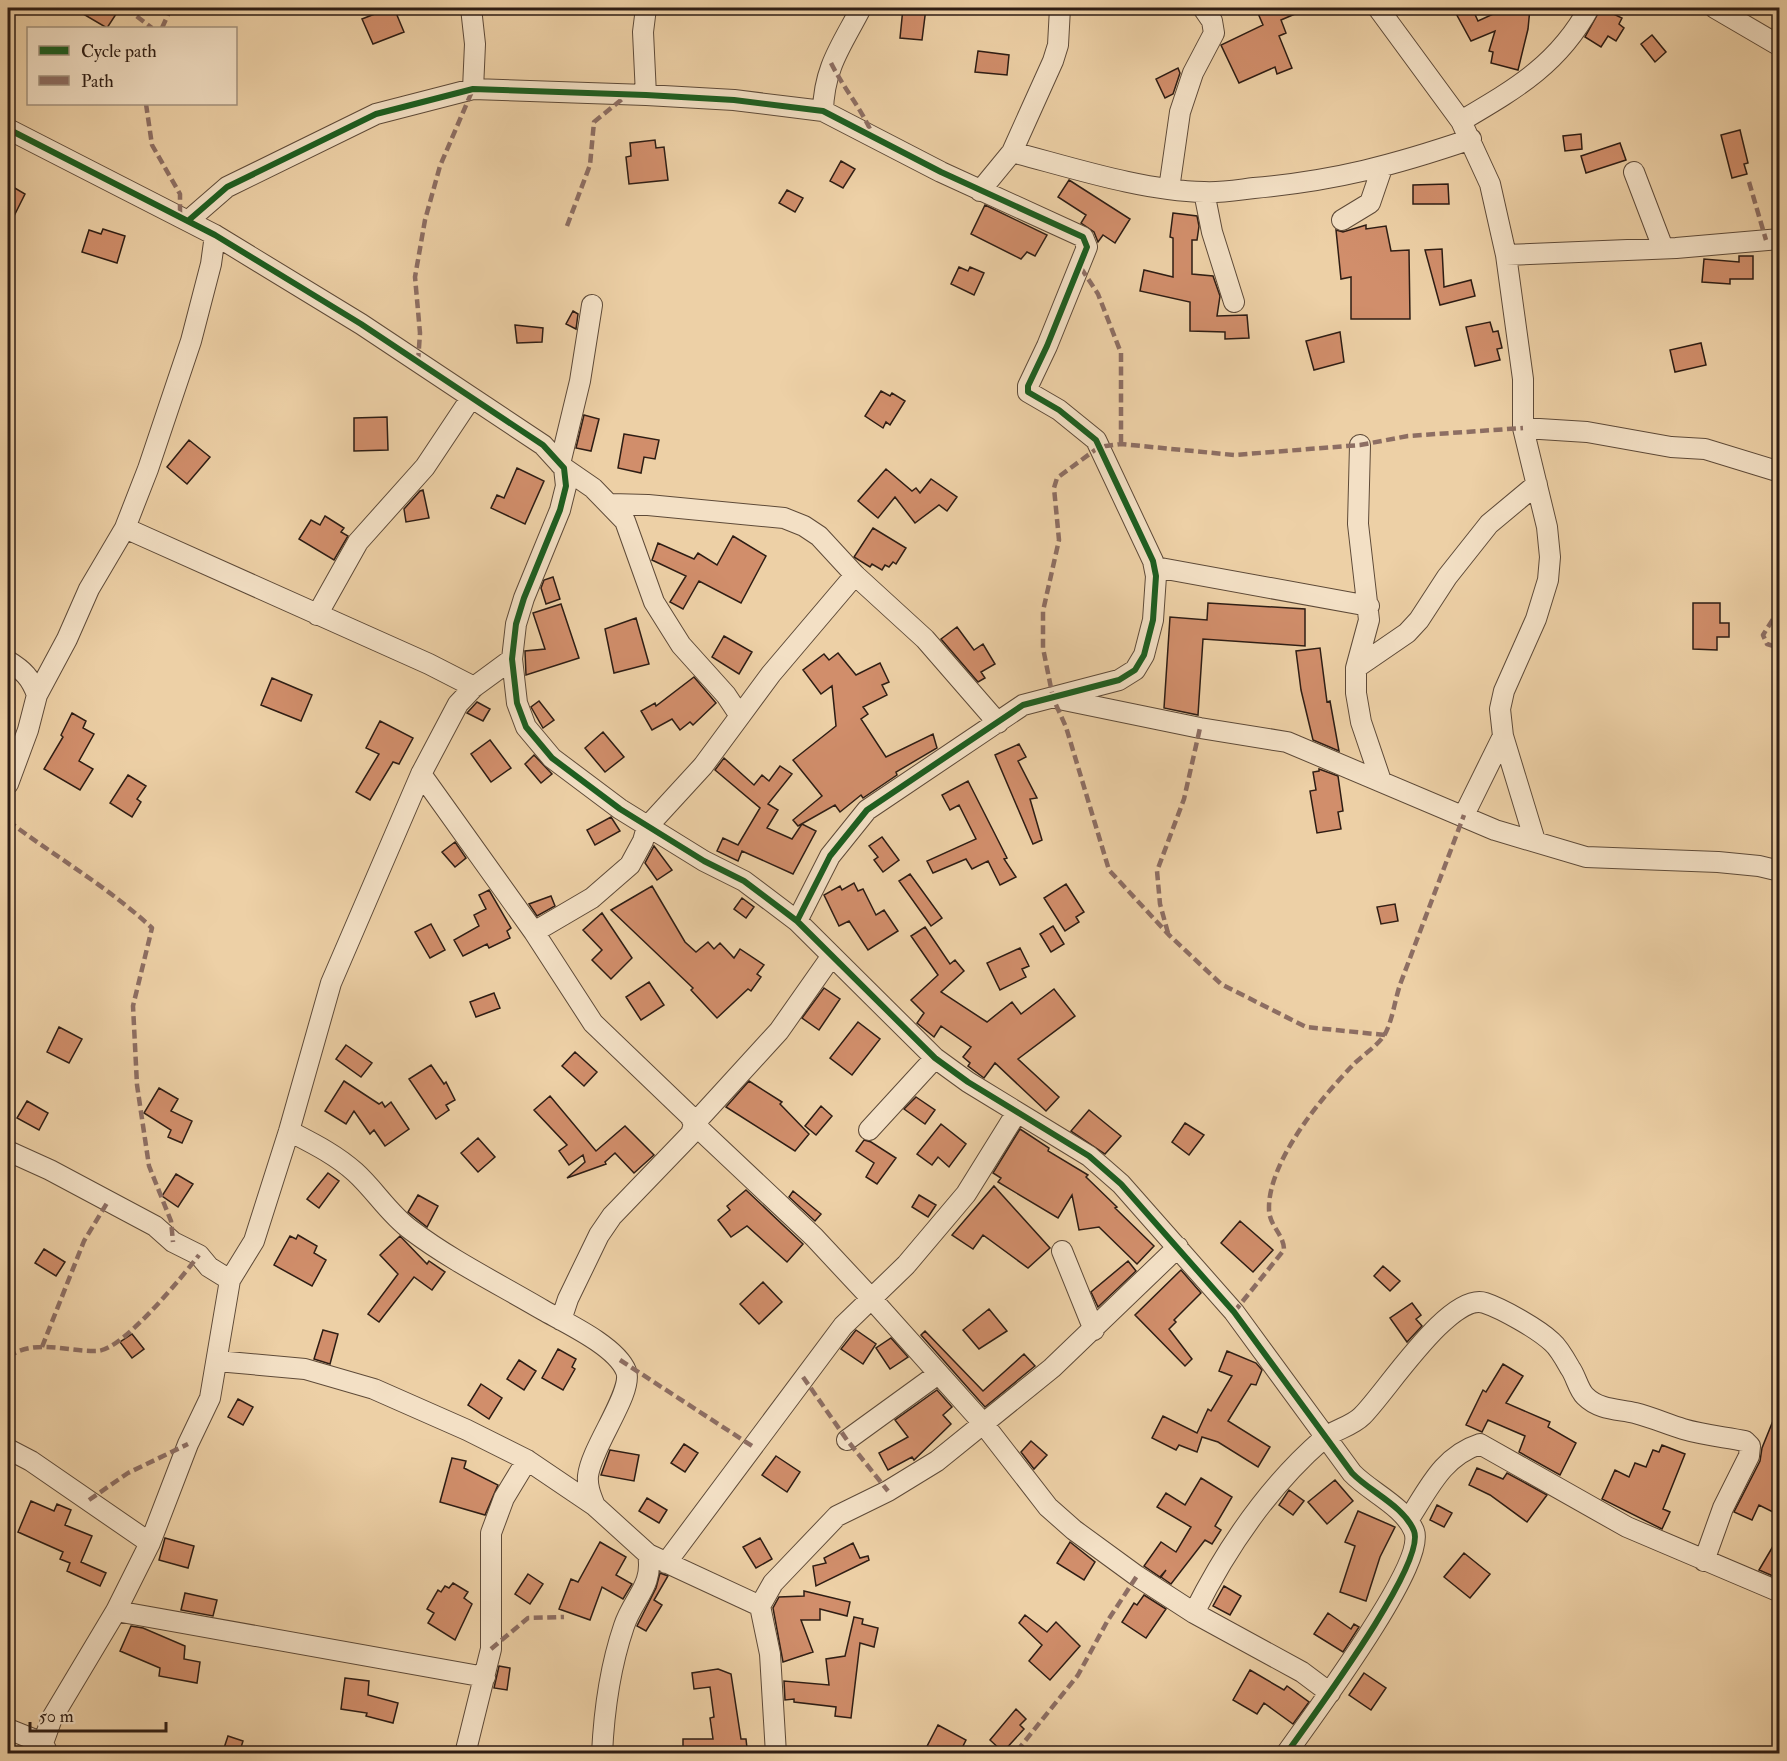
<svg xmlns="http://www.w3.org/2000/svg" width="1787" height="1761" font-family="'IM FELL Double Pica',serif">
<rect width="100%" height="100%" fill="#edd0a6"/>
<filter id="stains"><feTurbulence type="fractalNoise" baseFrequency=".00333" numOctaves="4"/><feColorMatrix values="0 0 0 0 .2 0 0 0 0 .09 0 0 0 0 .02 0 0 0 .5 -.17"/></filter>
<radialGradient id="worn" r=".72"><stop offset=".6" stop-color="#630" stop-opacity="0"/><stop offset="1" stop-color="#630" stop-opacity=".3"/></radialGradient>
<path fill="#d18e6b" stroke="#2e1d14" stroke-width="1.5" d="M73,8h47l-13,20z
M390,8h4l10,24 -31,12 -11,-25z
M903,8h23l-4,32 -22,-2z
M1267,8h42l-28,12 5,13 -7,3 13,32 -15,6 -2,-7 -36,16 -18,-38 42,-20 -6,-14z
M1453,8h19l6,13 22,-10 1,-3h29l-2,21 -10,41 -27,-7 2,-11 -4,-1 6,-20 -24,10z
M1601,8l21,10 -3,6 5,4 -8,13 -8,-5 -7,11 -16,-10z
M1652,35l14,17 -11,10 -14,-18z
M978,51l31,4 -2,20 -32,-3z
M1178,68l2,5 -7,21 -8,4 -9,-19z
M1740,130l8,33 -4,1 3,10 -15,4 -11,-43z
M1581,134l1,15 -17,2 -2,-15z
M655,140l1,8 8,-1 4,33 -39,4 -3,-27 5,-1 -1,-13z
M1620,143l6,17 -40,13 -5,-17z
M841,161l14,8 -12,19 -13,-7z
M1069,180l61,39 -15,24 -12,-8 -5,7 -4,-10 -13,-9 5,-8 -28,-18z
M8,184l17,10 -17,34z
M1448,184l1,20h-36v-19z
M787,190l16,8 -8,14 -16,-9z
M985,205l62,30 -12,21 -8,-4 -6,7 -50,-25z
M1173,213l24,3 2,10 -2,14h-5v34l21,2 7,20 -3,20 30,-1 2,23 -24,1v-7l-35,-1v-29l-50,-11 4,-21 29,7v-39l-3,-1z
M1366,225v4l20,-3 5,25 18,-1 1,69h-59v-42l-10,2 -5,-49 7,2z
M103,229l22,7 -8,27 -35,-11 7,-22 12,4z
M1442,249l2,38 27,-7 4,16 -35,9 -15,-55z
M1739,256h14v23h-23v5l-28,-2 2,-23 35,3z
M959,267l9,4 2,-4 14,6 -10,22 -23,-11z
M573,311l5,3 -2,15 -10,-5z
M1490,322l3,10 5,-1 4,17 -5,1 3,11 -25,6 -9,-39z
M515,325l28,3 -1,14 -25,1z
M1340,332l4,30 -30,8 -8,-29z
M1701,343l5,22 -31,7 -5,-22z
M881,391l9,5 2,-3 13,8 -15,24 -4,-3 -3,6 -18,-12z
M584,415l15,4 -8,32 -15,-3z
M387,417l1,33 -34,1v-33z
M624,434l35,6 -4,19 -11,-2 -3,16 -23,-5z
M189,440l21,17 -23,27 -20,-17z
M517,468l27,13 -19,43 -34,-16 6,-13 7,3z
M886,469l26,22 4,-3 4,5 11,-14 26,18 -10,14 -8,-6 -24,18 -20,-26 -17,21 -20,-17z
M423,490l6,28 -23,4 -2,-13 16,-18z
M325,516l19,12 -3,4 7,4 -14,24 -35,-21 12,-19 9,5z
M873,528l33,20 -10,16 -3,-2 -4,5 -4,-2 -3,5 -10,-6 -2,3 -16,-10z
M733,536l33,20 -25,47 -42,-22 -16,28 -13,-7 16,-26 -34,-16 6,-17 36,16 4,-6 19,12z
M553,577l7,22 -14,5 -5,-16 3,-8z
M1208,603l97,6v37l-102,-7 -5,76 -34,-7 6,-91 37,3z
M1693,603h27v20h9v14h-12v13l-24,-1z
M561,604l18,54 -53,17 -1,-24 20,-2 -12,-36z
M636,618l13,46 -35,9 -9,-44z
M957,627l17,23 9,-6 12,20 -14,8 4,6 -7,4 -37,-43z
M724,636l28,16 -13,22 -27,-17z
M1320,648l7,54 3,-1 9,50 -26,-11 -12,-50 -5,-39z
M838,653l18,22 24,-12 9,19 -7,3 5,10 -24,12 5,7 -7,5 25,38 47,-23 4,14 -41,24 1,3 -34,23 -2,-3 -21,17 -5,-7 -37,21 -5,-6 29,-24 -29,-36 43,-34 -4,-40 -11,8 -18,-24 21,-16 5,6z
M694,677l22,26 -23,22 -3,-3 -10,8 -8,-11 -20,11 -11,-19 14,-8 1,3z
M272,678l40,17 -11,26 -40,-16z
M539,701l15,19 -11,8 -12,-21z
M477,702l13,7 -7,12 -16,-8z
M72,713l14,8 -3,7 11,6 -15,27 14,8 -13,21 -36,-21 19,-32 -2,-2z
M380,721l33,17 -14,26 -6,-2 -23,38 -14,-8 23,-38 -13,-6z
M603,732l21,25 -19,15 -20,-24z
M490,740l21,28 -20,14 -20,-28z
M1019,744l7,13 -8,4 19,37 -7,1 12,41 -9,4 -38,-89z
M534,755l18,19 -11,9 -16,-19z
M724,758l30,27 8,-10 7,6 11,-15 12,8 -24,30 10,6 -11,18 25,11 10,-15 14,7 -23,43 -51,-23 -4,10 -21,-10 6,-13 15,7 22,-37 -45,-38z
M1319,769l19,7 5,35 -5,1 3,17 -24,4 -7,-42 6,-1 -3,-18 6,-1z
M128,775l18,11 -9,13 4,3 -9,15 -22,-14z
M968,781l39,77 -3,1 12,18 -16,8 -12,-24 -16,8 -6,-10 -33,14 -6,-12 49,-22 -17,-34 -9,5 -8,-15z
M611,817l9,14 -25,14 -8,-15z
M882,837l17,23 -16,12 -9,-12 4,-3 -9,-11z
M455,842l11,16 -11,9 -13,-15z
M654,846l18,24 -15,10 -12,-17z
M910,874l32,44 -11,8 -32,-45z
M854,883l4,8 5,-2 13,26 8,-5 14,21 -30,19 -19,-29 -10,5 -15,-31 16,-9 2,4z
M1066,884l18,28 -8,5 3,5 -14,9 -21,-33z
M652,886l33,56 11,10 12,-10 6,7 6,-6 14,15 6,-9 24,16 -7,9 4,3 -10,14 -3,-2 -31,29 -26,-28 2,-2 -82,-78z
M489,890l22,38 -4,3 3,7 -21,10 -2,-4 -24,12 -9,-16 25,-14 -5,-11 12,-6 -7,-14z
M551,896l4,10 -18,10 -8,-12z
M742,898l12,9 -8,11 -12,-9z
M1395,904l3,17 -17,3 -4,-17z
M602,913l30,45 -21,21 -19,-19 10,-10 -19,-20z
M431,924l14,26 -15,8 -15,-26z
M1053,926l11,18 -13,8 -11,-18z
M925,927l25,37 5,-4 9,11 -23,21 46,30 25,-20 9,12 33,-25 21,27 -57,43 41,38 -13,14 -51,-48 -11,15 -16,-12 2,-3 -7,-6 8,-10 -30,-21 -7,11 -17,-14 7,-10 -13,-13 27,-25 -27,-39z
M1020,948l9,18 -7,3 4,8 -26,13 -13,-27z
M649,982l15,23 -23,15 -15,-23z
M824,988l16,11 -21,31 -17,-12z
M494,993l6,15 -24,9 -6,-15z
M858,1022l22,17 -28,36 -22,-17z
M59,1027l23,12 -13,24 -22,-11z
M346,1045l26,18 -11,14 -25,-18z
M575,1052l22,20 -13,14 -22,-20z
M431,1065l13,19 2,-2 9,18 -9,5 3,5 -13,9 -27,-40z
M344,1081l35,23 3,-2 3,5 6,-5 18,27 -24,17 -11,-16 -4,4 -16,-23 -8,13 -21,-13z
M749,1081l33,21 -2,2 29,30 -14,17 -69,-44z
M159,1088l19,11 -7,12 21,10 -10,22 -14,-6 3,-7 -27,-17z
M550,1096l46,55 29,-25 29,29 -20,18 -19,-20 -10,9 1,2 -39,14 18,-16 -2,-7 -14,10 -10,-14 8,-6 -33,-35z
M916,1097l19,13 -10,14 -21,-15z
M27,1101l21,12 -9,17 -22,-12z
M821,1106l11,10 -16,19 -11,-9z
M1089,1110l32,26 -16,18 -34,-23z
M1185,1123l19,12 -15,20 -17,-13z
M941,1124l25,20 -17,23 -11,-10 -6,8 -15,-11z
M1020,1129l29,19 -1,3 40,24 -2,2 31,30 -2,1 39,38 -17,18 -38,-37 -20,3 -7,-35 -14,23 -60,-36 3,-4 -8,-5z
M478,1138l17,19 -17,15 -17,-19z
M864,1140l7,2 25,16 -19,26 -11,-7 8,-14 -18,-12z
M328,1173l11,8 -20,27 -12,-9z
M176,1174l17,10 -15,23 -16,-11z
M994,1186l56,62 -22,20 -45,-33 -10,14 -21,-14z
M746,1190l57,54 -16,18 -40,-36 -16,11 -13,-17 12,-10 -3,-4z
M793,1191l28,23 -6,7 -26,-24z
M418,1195l20,11 -11,21 -19,-15z
M919,1195l17,10 -8,12 -16,-10z
M1240,1221l33,29 -20,22 -32,-29z
M298,1235l19,11 -3,7 12,7 -14,26 -38,-21 16,-29 6,3z
M400,1236l27,28 2,-3 16,11 -13,18 -18,-13 -35,45 -11,-8 30,-40 -18,-19z
M44,1249l21,13 -9,14 -21,-13z
M1128,1261l8,10 -38,36 -7,-15z
M1383,1266l17,15 -10,10 -16,-15z
M1181,1270l20,23 -27,27 2,2 -7,7 23,30 -7,7 -50,-51z
M763,1282l19,20 -23,22 -19,-20z
M1412,1303l9,12 -5,4 6,7 -15,16 -17,-24z
M989,1309l18,22 -28,18 -16,-19z
M323,1330l15,4 -8,30 -16,-5z
M856,1330l20,14 -13,20 -22,-15z
M925,1331l58,60 41,-37 11,12 -50,41 -64,-72z
M132,1334l12,15 -12,9 -12,-16z
M891,1338l17,19 -18,12 -14,-21z
M558,1349l18,10 -4,8 3,2 -12,21 -21,-12z
M1227,1351l29,12 6,7 -6,15 -5,-1 -23,37 42,26 -12,20 -40,-25 -16,-5 -5,15 -18,-7 -3,5 -24,-12 11,-22 34,17 11,-24 3,2 21,-35 -13,-5z
M519,1360l17,11 -12,19 -17,-11z
M1503,1364l20,12 -17,27 44,19 -2,5 28,16 -16,32 -41,-23 6,-16 -37,-16 -6,12 -16,-7 17,-35 3,2z
M481,1384l21,14 -13,21 -21,-14z
M937,1390l15,17 -9,8 8,9 -37,36 -2,-3 -24,13 -9,-17 29,-16 -13,-17z
M238,1399l15,8 -10,18 -15,-8z
M1779,1406v109l-20,-10 -7,15 -18,-8 26,-51 2,-13z
M1031,1441l16,14 -13,14 -13,-17z
M684,1444l14,9 -13,19 -14,-9z
M1662,1445l23,9 -22,55 7,3 -8,17 -60,-30 13,-29 14,7 6,-14 11,4 7,-17 6,2z
M610,1450l29,5 -5,26 -33,-6z
M776,1456l24,16 -13,20 -25,-17z
M452,1458l14,3 -2,7 34,17 -13,30 -45,-13z
M1477,1468l26,11 4,-6 40,22 -20,27 -37,-27 -21,-10z
M1201,1478l31,19 -17,29 6,4 -9,14 -7,-4 -34,44 -10,-7 5,-7 -6,7 -16,-11 17,-24 15,10 15,-25 -34,-20 9,-14 19,12z
M1335,1480l18,21 -26,23 -19,-22z
M1289,1490l15,11 -11,14 -14,-10z
M647,1498l20,12 -8,13 -20,-12z
M31,1501l23,10 3,-7 14,6 -6,15 27,11 -11,26 25,11 -6,13 -33,-15 3,-8 -10,-4 3,-7 -45,-20z
M1437,1505l15,8 -8,14 -14,-7z
M1358,1511l37,16 -15,30 -14,44 -26,-9 15,-46 -10,-4z
M1779,1536v31l-6,9 -14,-6z
M165,1538l29,8 -6,22 -29,-8z
M760,1538l12,21 -16,9 -13,-21z
M600,1542l26,15 -10,18 16,9 -9,15 -21,-12 -12,33 -31,-11 12,-30 7,3z
M1070,1542l25,20 -11,18 -27,-17z
M853,1543l7,15 8,-2 1,4 -53,26 -3,-20 13,-3 -2,-5z
M1464,1553l26,21 -20,24 -26,-21z
M660,1573l8,3 -14,24 8,5 -16,26 -9,-5 19,-38z
M528,1574l15,10 -13,20 -15,-10z
M453,1583l15,9 -4,6 8,6 -17,36 -27,-17 6,-10 -7,-4 11,-19 3,2 4,-6 4,2z
M1224,1586l17,10 -11,19 -17,-9z
M804,1591l46,11 -3,14 -27,-7v11h-19l12,32 -30,10 -10,-54 6,-11 25,-1z
M185,1593l32,7 -4,16 -32,-6z
M1144,1595l22,14 -20,29 -24,-16 12,-19 3,2z
M1328,1613l23,16 3,-5 5,3 -16,25 -29,-18z
M1025,1615l22,17 9,-10 24,24 -30,34 -21,-19 13,-16 -23,-22z
M854,1617l9,2 -1,5 16,4 -4,19 -14,-4 -9,75 -16,-2 1,-9 -42,-5v-3l-9,1 -1,-19 45,4 -3,-26 19,-3z
M131,1626l12,2 42,18 -1,13 16,3 -3,21 -38,-7 1,-8 -40,-17z
M499,1666l11,2 -3,22 -13,-2z
M718,1669l13,5 10,65h5l1,9 -64,6v-15h30l-3,-21 4,-1 -4,-30 -16,2 -2,-16z
M1250,1670l34,20 3,-4 22,16 -16,22 -29,-21 -7,11 -24,-14z
M1364,1673l22,15 -15,22 -22,-15z
M345,1678l24,3 -1,14 30,8 -5,20 -27,-7 1,-3 -26,-4z
M1016,1709l10,10 -6,6 4,4 -21,23 -13,-12z
M938,1725l28,15 -7,14h-36z
M228,1736l15,5 -4,13h-17z"/>
<g fill="none" stroke-linecap="round" stroke-linejoin="round">
<g stroke="#5e4a38" stroke-width="22">
<path id="minor" d="M471,8l4,36 -2,45
M1378,8l83,113 29,63 16,71 17,124v49l24,99 3,30 -2,23 -12,39 -32,72 -4,18 3,27 -39,79
M1715,8l65,38
M646,95l-3,-63 3,-24
M823,111c1,-44 19,-66 38,-103
M1461,121c54,-32 97,-56 128,-113
M8,129l207,106 146,89 182,121 21,23 2,18 -6,24 -36,88 -8,26 -4,35 5,44 9,24 26,31 68,51 84,52 40,20 53,40 138,137 33,24 121,74 32,28 113,128 118,161c18,19 52,33 62,58 13,33 -105,190 -128,223
M1012,152c58,15 131,39 192,40 16,1 33,-2 50,-4 80,-7 141,-23 217,-49
M1634,172l29,76
M1169,189l11,-77 13,-39 21,-40 -2,-12 -9,-13
M980,191l32,-39 41,-91 5,-16 2,-37
M1204,192l8,40 22,70
M189,220l38,-33 149,-73 97,-25 173,6 88,5 89,11 118,61 142,65 4,10 -40,99 -19,40v6l31,18 37,30 57,121 3,15 -3,44 -9,35 -9,15 -16,10 -96,25 -156,105 -37,46 -33,65
M1342,220l28,-17 12,-35
M1506,255l170,-7 104,-9
M1523,428l64,4 84,15 34,2 75,23
M1360,445l-2,79 11,96 -13,48v25l5,29 20,59
M560,464l20,-83 12,-76
M611,504l37,1 136,13 20,8 15,10 36,39 70,64 73,84
M125,528l304,136 45,23
M1155,567l214,39
M317,615l41,-73 67,-75 46,-69
M8,661c15,9 23,17 29,34
M1356,668l51,-35 12,-13 28,-43 42,-53 48,-40
M1059,699l141,29 87,14 208,88 91,27 132,5 41,4 21,5
M740,716l31,-42 84,-99
M1503,736l32,105
M421,774l113,158
M8,784l20,-54 9,-35 30,-56 22,-50 36,-61 23,-59 43,-128 20,-77 4,-29
M831,957l-52,74 -85,93 120,113 56,60 112,125 66,85 26,23 63,46 57,37 108,59 28,21
M869,1130l66,-72
M289,1131c23,12 46,23 66,41 20,18 34,42 56,58 41,31 88,54 132,80 23,13 73,36 83,61 8,21 -35,76 -38,105 -1,11 3,20 7,30
M8,1151l42,19 105,56 18,16 26,13 10,12 21,13
M1062,1251l32,79
M561,1320l7,-21 31,-64 13,-19 79,-82 3,-10 -4,-8 -97,-93 -59,-91 58,-34 38,-33 13,-24 4,-14 56,-61 37,-50 -14,-21 -45,-50 -27,-43 -29,-81 -32,-33 -29,-20
M217,1361l88,8 69,20 93,41 60,30 68,46 53,48 112,52 10,48 6,100
M847,1440l91,-66
M8,1449l23,12 119,82
M1409,1519c20,-31 34,-63 71,-75l147,83 153,65
M666,1563l177,-237 63,-61 60,-71 51,-82
M760,1606l13,-23 64,-67 51,-25 49,-30 115,-93 126,-121
M116,1611l369,66
M1194,1613c32,-64 75,-127 129,-174 12,-10 28,-12 39,-23 23,-22 88,-125 123,-113 18,6 53,26 67,39 7,6 13,17 18,26 6,8 8,21 15,28 14,14 32,13 50,17 16,4 32,11 48,16 20,6 42,8 62,12l5,5 -1,10 -26,52 -19,53
M8,1729l35,14 5,11
M43,1743l9,-25 64,-107 34,-68 38,-99 22,-46 20,-118 24,-39 35,-110 42,-148 90,-209 37,-70 16,-17 38,-28
M465,1754l26,-105v-116l13,-35 23,-38
M602,1754c2,-43 8,-87 22,-128 9,-28 30,-40 24,-72"/>
</g>
<use href="#minor" stroke="#f3e0c5" stroke-width="20"/>
<path stroke="#8d6e63" stroke-width="4.5" stroke-dasharray="9 4.5" stroke-linecap="butt" d="M126,8l26,20
M162,28l9,-20
M831,63c13,26 31,46 42,73
M146,104l6,41 28,49v23
M1749,182l17,58
M567,226l23,-61 4,-43 33,-27
M1081,268l17,26 23,59v91
M418,362l2,-29 -5,-56 10,-57 15,-54 33,-77
M1780,608l-17,27 4,9 13,4
M8,821c48,36 100,66 144,107l-19,78 4,79 12,81 22,55 2,21
M1168,933l-8,-29 -3,-33 27,-72 16,-71
M1385,1035l-79,-8 -85,-43 -52,-49 -60,-65 -43,-143 -13,-29 -10,-50v-37l16,-71 -5,-52 3,-10 42,-31 22,-3 113,11 126,-10 48,-9 115,-8
M1234,1312l50,-62c0,-16 -15,-24 -15,-41 -1,-47 52,-111 83,-143 9,-10 26,-20 33,-32 8,-15 10,-36 16,-52 21,-56 42,-111 63,-167
M42,1347l42,-106 23,-38
M8,1357c27,-19 59,-5 89,-6 25,0 86,-75 102,-96
M620,1360l132,86
M803,1377l44,63 41,51
M89,1500l39,-27 60,-29
M491,1649l37,-31 36,-1
M1017,1751l61,-76 30,-55 29,-44"/>
<g stroke="#f3e0c5" stroke-width="10">
<path id="cycleway" d="M8,129l207,106 146,89 182,121 21,23 2,18 -6,24 -36,88 -8,26 -4,35 5,44 9,24 26,31 68,51 84,52 40,20 53,40 138,137 33,24 121,74 32,28 113,128 118,161c18,19 52,33 62,58 13,33 -105,190 -128,223
M189,220l38,-33 149,-73 97,-25 173,6 88,5 89,11 118,61 142,65 4,10 -40,99 -19,40v6l31,18 37,30 57,121 3,15 -3,44 -9,35 -9,15 -16,10 -96,25 -156,105 -37,46 -33,65"/>
</g>
<use href="#cycleway" stroke="#1b5e20" stroke-width="6"/>
</g>
<rect width="1787" height="1761" fill="none" stroke="#edd0a6" stroke-width="30"/>
<rect x="9" y="9" width="1769" height="1743" fill="none" stroke="#2e1d14" stroke-width="3"/>
<rect x="15" y="15" width="1757" height="1731" fill="none" stroke="#2e1d14" stroke-width="1.5"/>
<rect x="27" y="27" width="210" height="78" fill="#f3e0c5" stroke="#a4927e" stroke-width="1.5"/>
<rect x="39" y="46" width="30" height="9" fill="#1b5e20" stroke="#a4927e" stroke-width="1.5"/>
<text x="81" y="57" font-size="18" fill="#2e1d14">Cycle path</text>
<rect x="39" y="76" width="30" height="9" fill="#8d6e63" stroke="#a4927e" stroke-width="1.5"/>
<text x="81" y="87" font-size="18" fill="#2e1d14">Path</text>
<path d="M30 1722v9h136v-9" fill="none" stroke="#2e1d14" stroke-width="3"/>
<text x="39" y="1722" font-size="18" fill="#2e1d14" stroke="#f3e0c5" stroke-width="4.5" paint-order="stroke">50 m</text>
<rect width="100%" height="100%" filter="url(#stains)"/>
<rect width="100%" height="100%" fill="url(#worn)"/>
</svg>
